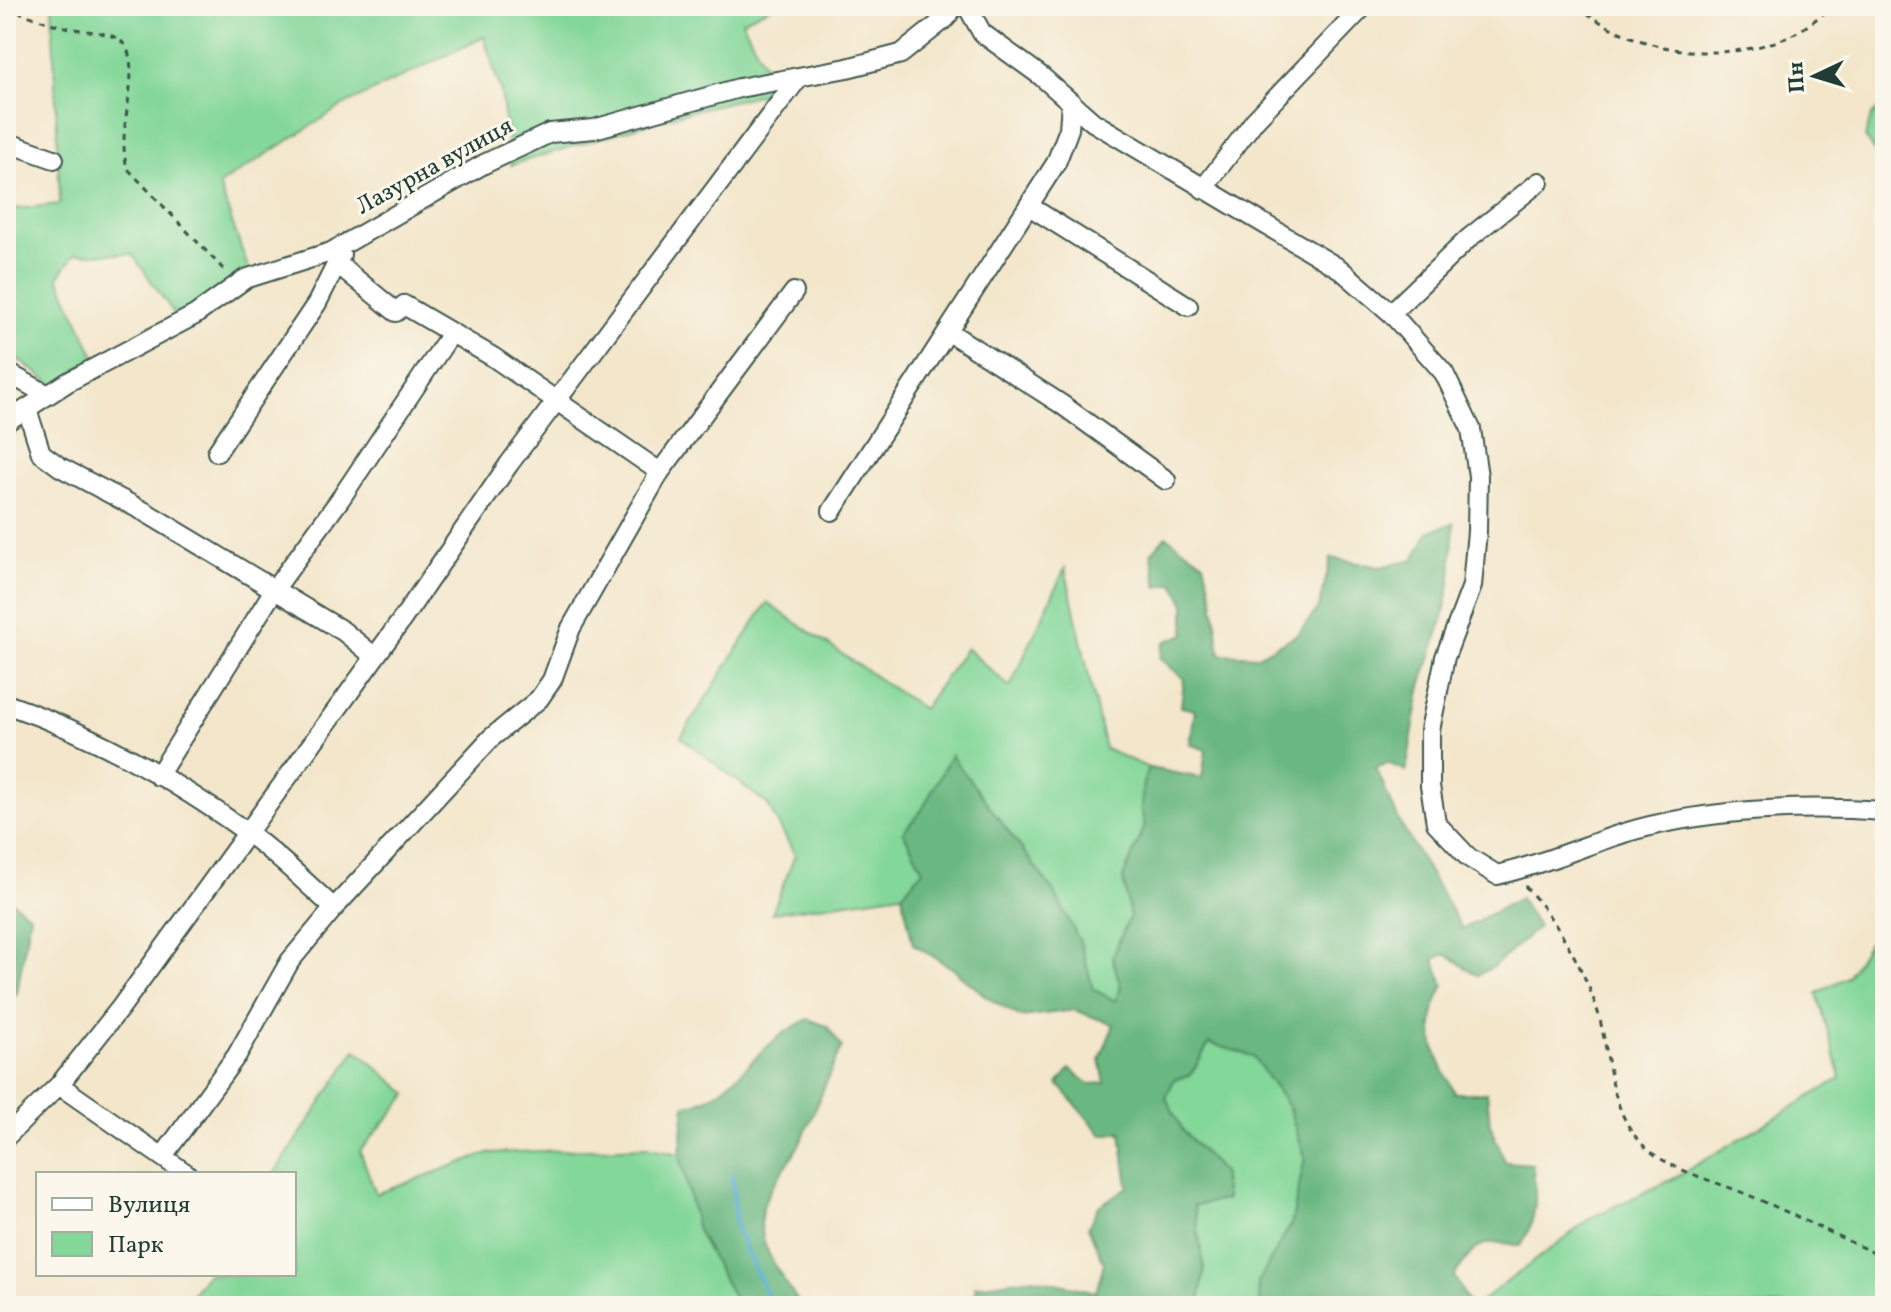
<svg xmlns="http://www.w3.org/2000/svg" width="1891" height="1312" font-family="Vollkorn,serif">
<rect width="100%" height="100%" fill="#fbf7ec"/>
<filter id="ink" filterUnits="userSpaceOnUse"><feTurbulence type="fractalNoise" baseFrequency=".0125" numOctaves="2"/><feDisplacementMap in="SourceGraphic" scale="16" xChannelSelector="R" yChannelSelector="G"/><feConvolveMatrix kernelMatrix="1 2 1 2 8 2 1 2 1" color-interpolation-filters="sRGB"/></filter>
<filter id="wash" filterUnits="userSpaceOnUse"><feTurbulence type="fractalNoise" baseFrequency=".006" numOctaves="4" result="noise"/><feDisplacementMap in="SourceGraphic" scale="32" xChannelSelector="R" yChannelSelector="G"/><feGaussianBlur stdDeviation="1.8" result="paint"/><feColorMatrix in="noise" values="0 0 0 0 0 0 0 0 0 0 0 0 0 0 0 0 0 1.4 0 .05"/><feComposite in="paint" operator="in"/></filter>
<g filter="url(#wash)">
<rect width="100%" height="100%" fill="#f3e6cb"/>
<path fill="#83d799" stroke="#518a66" stroke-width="2" d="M52,6h721l-31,15 35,69 -94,23 -172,52 -10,-73 -17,-55 -142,69 -123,79 34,97 -68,47 -53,-75h-57l-17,23 45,97 -39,19 -57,-42 -1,-5v-136l54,-6z
M1885,100v56h-7l-13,-19 6,-20z
M1065,568l40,181 44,19 -6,15 -2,27 4,16 -22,52 7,38 -18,41 9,30 -6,15 -22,-13 -13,-47 -26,-50 -103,-136 -29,54 -19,22 21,39 -22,23 -130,19 23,-58 -27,-50 -87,-68 86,-134 156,106 43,-61 44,39z
M1885,916v390h-410l119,-90 77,-36 170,-102 -24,-85 30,-16z
M1209,1043l44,13 36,52 16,49 -13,65 -34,61 2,23 -63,-3 7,-33 -10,-65 32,-5 -4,-28 -39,-41 -17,-33 8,-19 16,-3z
M356,1050l52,44 -48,57 16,43 112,-41 158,-6 34,7 17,76 41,76h-555l24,-32h87v-100h-20z"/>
<path fill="#6ab881" stroke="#447a5a" stroke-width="2" d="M1454,523l-3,55 -7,37 -24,75 -14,81 -18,-8 -12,5 23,53 63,108 58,-31 18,29 -45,40 -16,8 -32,-21 -11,5 10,26c-23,42 -10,69 11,108h32l3,31 15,38 27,2c5,33 6,53 -11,82 -41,-8 -44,-2 -67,30l16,30h-210l-2,-23 34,-61 13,-65 -16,-49 -36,-52 -44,-13 -19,33 -16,3 -8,19 17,33 39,41 4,28 -32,5 10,65 -5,36h-221l-3,-20 59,-8 62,14 8,-29 -16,-36 11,-21 29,-19 -7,-55 -19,3 -44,-51 12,-15 19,15 16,-1 -5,-24 14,-34 -39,-15 -54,7 -33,-19 -36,-30 -39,-24 -11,-50 21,-24 -20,-38 19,-22 29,-55 103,137 26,50 13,47 22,12 6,-14 -9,-30 18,-41 -7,-38 22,-52 -4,-16 2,-27 6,-15 53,10 4,-28 -16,-6 5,-34 -14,-3 3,-28 -24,-21 4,-16 21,-8v-30l-11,-21 -16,4 -7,-34 15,-17 38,27 9,35 7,56 38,2 40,-22 21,-27 12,-49 49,9 34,-8 15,-28z
M6,897l24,18 -13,78 -11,15z
M808,1019l19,7 15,21c-15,30 -25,60 -39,90 -10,24 -41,55 -42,81 -2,33 24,62 40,88h-63l-41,-76 -17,-76 5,-48c44,-9 61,-45 95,-70 8,-7 19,-12 28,-17z"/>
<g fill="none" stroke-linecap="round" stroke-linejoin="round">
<path stroke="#4fabcd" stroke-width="5" d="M732,1175l4,52 36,79"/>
</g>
</g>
<g filter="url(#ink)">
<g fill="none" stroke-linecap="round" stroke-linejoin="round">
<g stroke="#3f564b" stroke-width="22">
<path id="minor" d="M967,6l15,27 59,43 52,46 247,147 51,44 53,60 27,56 7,47 -1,55 -5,55 -27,71 -15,73v56l6,37 32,34 29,18c47,-11 83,-28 127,-42 80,-24 179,-28 261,-22
M6,142l48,17
M1203,189l52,-69 109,-114
M1029,206l159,100
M339,265l57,47 8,-7 89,52 167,115
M1391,313l78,-75 70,-56
M949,332l112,72 105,76
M6,372l42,23
M27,409l14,44 19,14 85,45 198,119 32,26
M6,422l62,-40 127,-67 50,-36 86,-27 153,-88 66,-31 44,-4 145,-41 108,-20 54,-14 45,-36 8,-12
M217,452l100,-149 24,-48
M832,511l224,-348 13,-34 2,-27
M6,704c84,29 167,75 239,127 32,23 60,51 89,77
M158,776l116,-186 67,-92 109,-163
M59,1085l128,89
M6,1137l53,-52 62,-78 280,-386 108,-157 290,-387
M163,1156l74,-101 53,-94 44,-53 157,-170 48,-39 13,-19 19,-52 89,-156 134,-180"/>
</g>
<path stroke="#3f564b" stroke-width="3" stroke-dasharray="6 6" stroke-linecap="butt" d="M1214,6l1,5
M1577,6c58,46 141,60 211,31 16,-7 31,-21 46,-31
M6,8c19,6 39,14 59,19 46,10 71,0 65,61 -3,28 -10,52 -3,80l98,103
M1525,886c31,34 56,77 71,120 15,45 11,102 46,138 27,27 71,36 104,50 47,20 93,43 139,64"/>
<use href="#minor" stroke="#fff" stroke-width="18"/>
</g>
</g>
<g text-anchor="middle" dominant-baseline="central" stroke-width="6" stroke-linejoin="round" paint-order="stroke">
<g font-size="24" fill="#1f3d34" stroke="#fbf7ec">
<text transform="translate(435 167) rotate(-29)">Лазурна вулиця</text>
</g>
</g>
<rect width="1891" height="1312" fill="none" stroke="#fbf7ec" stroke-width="32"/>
<rect x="36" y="1172" width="260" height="104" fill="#fbf7ec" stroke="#a3ada2" stroke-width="2"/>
<rect x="52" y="1198" width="40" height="12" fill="#ffffff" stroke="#a3ada2" stroke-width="2"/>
<text x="108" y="1212" font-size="24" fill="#1f3d34">Вулиця</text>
<rect x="52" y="1232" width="40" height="24" fill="#83d799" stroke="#a3ada2" stroke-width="2"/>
<text x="108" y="1252" font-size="24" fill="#1f3d34">Парк</text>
<g transform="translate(1815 76) rotate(266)" stroke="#fbf7ec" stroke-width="6" paint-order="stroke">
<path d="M0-6L14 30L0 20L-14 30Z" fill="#1f3d34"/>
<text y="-12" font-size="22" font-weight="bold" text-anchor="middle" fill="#1f3d34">Пн</text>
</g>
</svg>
